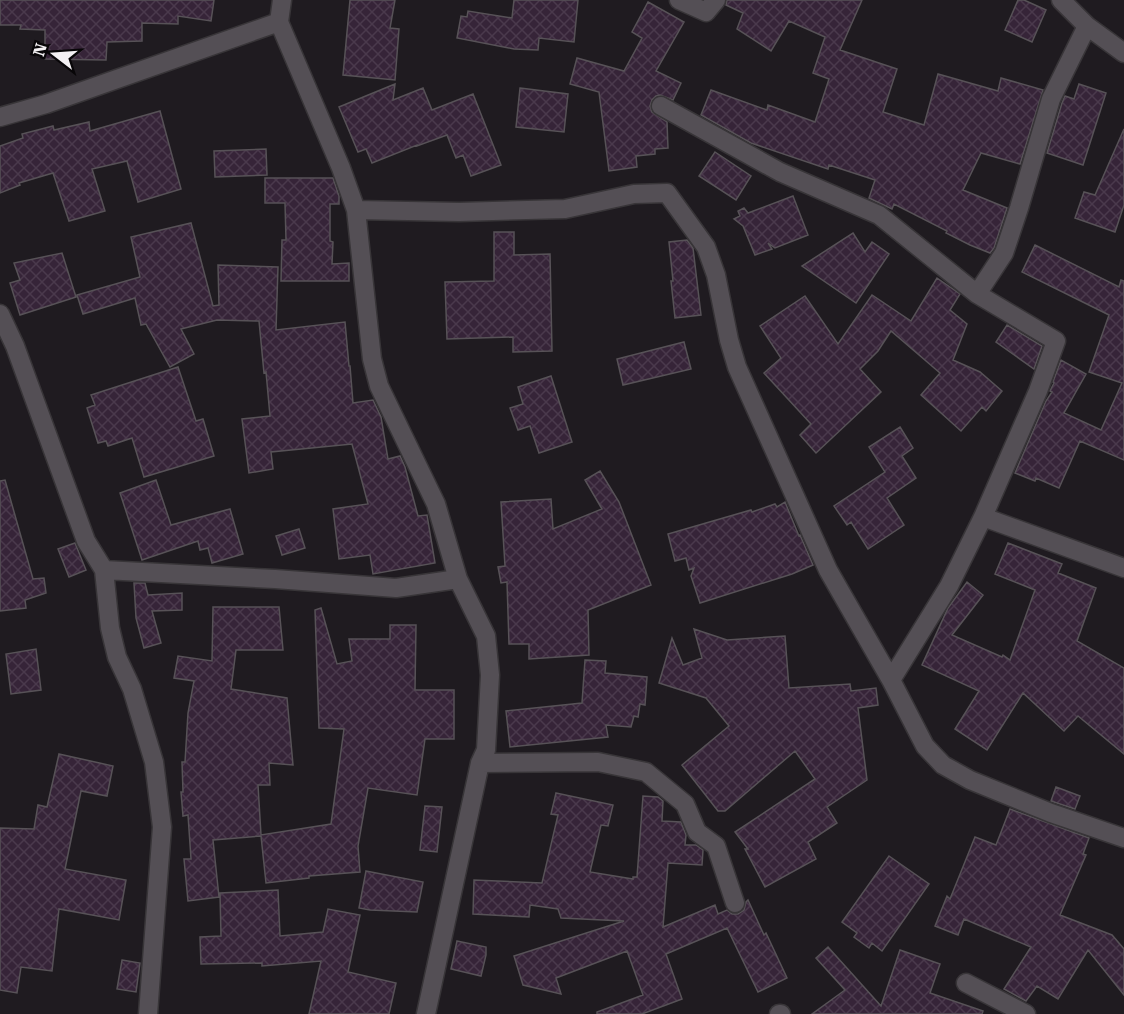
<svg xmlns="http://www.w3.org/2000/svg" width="1124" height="1014" font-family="'Roboto Serif',serif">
<defs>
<pattern id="building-cross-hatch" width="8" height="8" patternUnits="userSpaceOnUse" patternTransform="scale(1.5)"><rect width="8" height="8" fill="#362438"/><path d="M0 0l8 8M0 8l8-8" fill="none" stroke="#4a394c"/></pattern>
</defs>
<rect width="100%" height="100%" fill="#1f1b20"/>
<path fill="url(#building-cross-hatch)" stroke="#575257" stroke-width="1.5" d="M0,0h214l-3,21 -33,-5v8l-36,-1v18l-35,1 -1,18 -61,-1v-29l-25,-1 1,-4h-21z
M350,0h45l-5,28 9,1 -4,51 -52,-5z
M514,0h64l-4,42 -35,-4 -1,12 -24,-1 -57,-11 4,-22 6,1 1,-6 44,7z
M727,0h135l-22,50 57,19 -14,43 41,13 14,-51 60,17 3,-13 42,12 -23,74 -39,-11 -18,37 44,18 -13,40 -4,5 -20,-8 -24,-12 1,-2 -53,-27 -2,5 -23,-11 6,-18 -46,-15 -1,4 -77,-26 -50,-28 10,-25 56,20 1,-5 47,17 14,-43 -16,-6 12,-36 -36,-16 -18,30 -34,-22 6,-16 -17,-8z
M1018,0h6l22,10 -14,32 -27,-12z
M648,2l36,20 -28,49 25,12 -8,17 -13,-5 -4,1 -4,4 -2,6 2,6 15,10 1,26 -13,1v5l-19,2 1,11 -28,4 -10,-79 -29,-8 7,-26 47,13 18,-33 -10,-6z
M395,84l-2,16 30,-12 9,22 41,-16 28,71 -30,11 -8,-21 -7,3 -9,-23 -30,11v-1l-45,18 -6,-14 -8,3 -19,-45z
M1079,84l27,9 -23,72 -36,-12 15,-50 3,-7 9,3z
M520,88l48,6 -4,38 -48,-5z
M160,111l21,78 -43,13 -11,-41 -35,8 13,42 -36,10 -16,-48 -34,10 1,2 -20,8v-47l23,-8 -1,-4 31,-8 1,4 35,-8 1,9z
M1124,129v76l-9,27 -40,-14 9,-26 11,3z
M266,149l1,26 -52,2 -1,-26z
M715,152l36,24 -15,24 -37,-24z
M265,178h68l6,18v8h-9v37l3,1 -1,22 17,-1v18h-68l1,-41h4l-1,-37h-20z
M793,196l15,39 -33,13 -7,-5 4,6 -17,6 -12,-29 -9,-7 6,-3 -2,-5 6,-3 4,5z
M191,223l22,83 6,-1 -1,-40 60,2 -2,63 69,-8 4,44h1l3,37 20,-3 8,17 7,42 12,-3 5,11 13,49 9,-1 8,48 -62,11 -3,-19 -31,4 -6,-50 35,-5 -16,-60 -81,8 2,17 -24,4 -7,-54 28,-3 -4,-44 -2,1 -5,-52 -42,-1 -36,9 13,25 -24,13 -24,-43 -5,1 -6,-27 -52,16 -6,-19 63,-18 -9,-40z
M494,232h20v23l36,-1 2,97 -39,1v-15l-66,2 -2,-57 49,-1z
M853,233l12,19 7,-10 17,12 -33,49 -54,-37z
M687,240l6,8 8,67 -26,3 -4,-37h2l-4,-39z
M1035,245l84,42 2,-7 3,1v179l-44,-19 -21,47 -23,-10 -1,3 -20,-8 31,-72 6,-9 -2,-1 4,-8 -1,-1 8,-22 25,14 -22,39 37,17 21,-47 -33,-11 20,-57 -87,-43z
M62,253l14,44 -56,18 -10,-32 10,-3 -6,-17z
M937,278l23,16 -10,16 17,14 -14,36 27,12 22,19 -16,20 -4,-4 -21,24 -40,-36 19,-22 -49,-42 -13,20 -18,18 21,23 -65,61 -16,-18 11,-11 -47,-51 17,-15 -21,-32 45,-30 33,48 34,-49 39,26z
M1007,325l35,21 -8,23 -38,-27z
M684,342l7,27 -68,16 -6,-26z
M178,367l18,54 7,-2 11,37 -70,21 -12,-39 -24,8 -2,-5 -8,2 -11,-35 8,-3 -4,-10z
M551,376l21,66 -33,11 -9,-27 -12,4 -8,-22 13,-4 -5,-17z
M900,427l13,21 -11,8 14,22 -29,20 17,27 -36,24 -17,-27 -4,3 -13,-19 51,-34 -16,-25z
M600,471l19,31 32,83 -63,25 1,45 -60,4v-15h-20l-2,-62 -6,1 -3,-16 7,-1 -4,-64 50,-3 2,30 49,-20 -17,-29z
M5,480l28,99 11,-1 2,15 -21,7 1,8 -26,3v-130z
M156,480l15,45 59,-16 13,45 -31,9 -4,-15 -8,2 -2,-9 -56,19 -22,-67z
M785,502l14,34 1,-1 13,30 -21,9 -92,29 -9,-27 3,-8 -5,2 -3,-12 -11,3 -7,-27 83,-24 1,2 23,-8 2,3z
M299,529l6,19 -23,7 -6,-19z
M75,543l11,27 -17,7 -11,-28z
M1008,543l54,21 -4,9 38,15 -19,53 47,27v86l-46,-38 -14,15 -41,-38 -36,57 -32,-21 24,-38 -57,-26 26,-57 19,-26 16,13 -31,40 50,22 1,-2 7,5 25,-70 -40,-16z
M134,583h11l3,12 34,-2v17l-30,1 9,32 -17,5 -8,-30z
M213,607h66l4,43h-47l-5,39 56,9 6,67 -24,-2 1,22h-12l3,50 70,-11 13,-95 -25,-1 -4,-118 6,-2 16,56 15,-3 -3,-22h41v-14h26l-1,65h39v49h-29l-8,56 -49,-7 -10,58 2,26 -51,4v2l-43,5 -5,-47 -48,4 6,57 -31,4 -4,-42h7l-3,-44 -5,1 -2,-24h2l-1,-30h3l3,-49 6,-32 -20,-3 4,-22 34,5z
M694,629l33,11 58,-4 4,52 61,-4 1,7 25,-3 2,17 -20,3 9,72 -40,27 10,16 -29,19 8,17 -51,28 -20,-38h3l-13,-17 80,-53 -20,-28 -70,60h-7l-36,-46 47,-39 -23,-28 -47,-15 13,-45 11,27 19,-7z
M36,649l5,41 -30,4 -5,-40z
M585,660l21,1 -1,12 42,4 -2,28 -5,-1 -2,13 -4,-1 -3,11 -25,-2 2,12 -98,10 -4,-36 76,-8z
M59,754l54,12 -6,30 -26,-5 -16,78 61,11 -7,40 -60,-11 -7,62 -31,-4 -4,26 -17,-3v-162l34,1 4,-24 9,2z
M1056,787l24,9 -5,13 -24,-8z
M556,793l57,12 -5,21 -7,-1 -11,47 43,7v-2h4l6,-81 15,1 5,4 -1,20 19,1 5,13 -1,10h11l7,5 -1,15 -34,-2 -5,64 52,-22 3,9 9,-4 5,4h6l6,-4 2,-8 2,-2 16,35 2,-2 21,45 -29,14 -31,-64 -61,26 16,45 -40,15h-45v-2l46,-17 -16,-44 -71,27 5,16 -38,-9 -9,-29 110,-35 -63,-3 -3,-9 -28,-4 -1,12 -56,-3 1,-34 68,3 16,-68 -7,-1z
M425,806l17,1 -5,45 -17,-2z
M1010,809l79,29 -6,16 3,1 -26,60 52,20 12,14v46l-36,-45 -30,49 -21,-13 -11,15 -22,-12 27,-42 -67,-28 -6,16 -23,-9 12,-30 3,3 25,-62 21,8z
M889,856l40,28 -47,67 -10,-8 -3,5 -15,-11 3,-4 -15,-11z
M366,871l57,11 -6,30 -47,-2 -11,-2z
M278,890l2,46 43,-4 5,-23 32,6 -12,57 48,11 -7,31h-80l12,-53 -59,5v-3l-61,1 -1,-27 21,-1 -1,-43z
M457,941l29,6v8l-5,21 -30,-7z
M828,947l53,59 19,-56 40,14 -10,29 53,18 -1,3h-170l33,-24 -29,-32z
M122,960l18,3 -4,29 -19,-3z"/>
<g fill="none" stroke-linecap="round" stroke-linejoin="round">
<g stroke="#383538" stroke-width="21">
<path id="minor" d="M282,0l-3,22 62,146 15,42 16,149 7,27 57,118 22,75 28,57 4,39 -4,75 -6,13 -54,251
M679,0l27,12 10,-12
M1061,0l26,26 37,27
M661,106l119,66 99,43 98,79 79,47 -18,50 -55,126 -34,69 -58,94
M0,117l46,-13 233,-82
M356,210l103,2 106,-3 69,-15 33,-1 39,54 10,28 13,65 8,27 91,203 63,110 34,66 18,19 27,15 81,33 73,25
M977,294l27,-41 15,-45 32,-109 36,-73
M0,314l15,32 71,195 18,29 6,58 7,29 15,32 22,73 8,65 -14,187
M983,517l141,51
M104,570l171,9 121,9 62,-9
M480,763l118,-1 48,10 39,32 12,28 19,14 19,57
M966,983l60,31
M779,1014h2"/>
</g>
<use href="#minor" stroke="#544f55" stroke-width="18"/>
</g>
<g transform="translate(54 54) rotate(287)" stroke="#080608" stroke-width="4.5" paint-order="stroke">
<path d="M0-4.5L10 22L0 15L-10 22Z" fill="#f3f0f3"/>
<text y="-9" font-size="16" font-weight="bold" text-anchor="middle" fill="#f3f0f3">N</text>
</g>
</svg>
